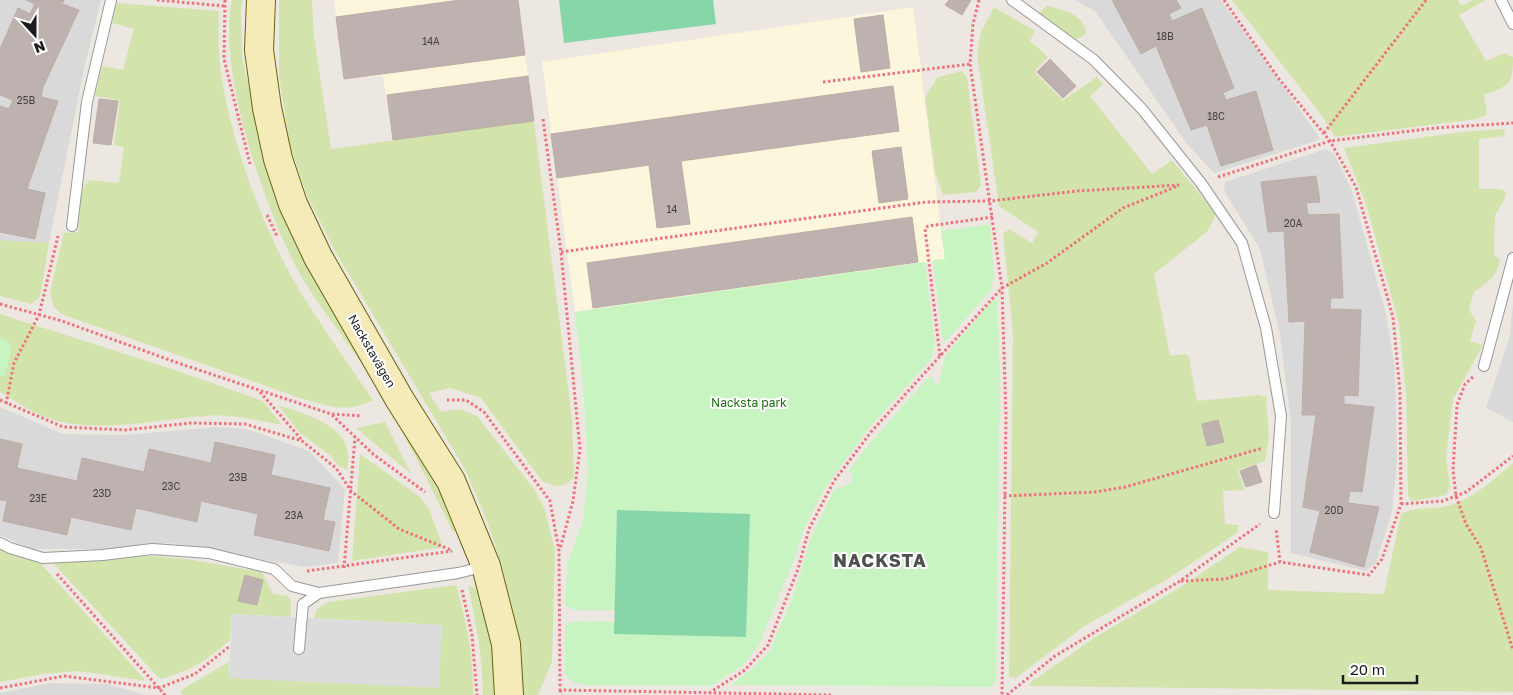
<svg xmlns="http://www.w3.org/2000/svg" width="1513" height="695" font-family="'Golos Text',sans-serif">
<rect width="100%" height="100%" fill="#ede7e2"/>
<path fill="#dad9d9" d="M0,0h101l-16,64 -36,179 -49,-3z
M1075,0h146l97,135 1,5 -105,33 -27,-29 -92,-133z
M1326,149l8,5 17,34 35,126 9,54 2,94 -5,50 -16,51 -10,8 -75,-18v-130l-11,-88 -20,-86 -36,-58 1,-9z
M1513,304v118l-27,-14 23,-69z
M0,407l63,27 62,1 90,-8 32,2 62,22 36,38 -7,74 -33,4 -136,-24 -63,6h-74l-32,-14z
M50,683l58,1 37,11h-145v-2z"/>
<path fill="#fcf6dc" d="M334,0h184l16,121 -141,19 -10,-64 -39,3z
M913,7l32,253 -370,52 -33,-250z"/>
<path fill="#d2e4ab" d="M232,0h11l-2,8 1,50 23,98 108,212 86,157 -6,7c-27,-54 -53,-109 -86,-160 -23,-36 -52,-69 -72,-107 -32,-63 -78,-195 -63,-265z
M279,0h33l2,36 17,113 203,-28 38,298 2,58c-11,12 -18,10 -32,4l-61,-83 -31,-10 -21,5 12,19 19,-3 17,7 57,73 11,21 10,40 -3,112 -14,33h-20l4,-40 -20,-89 -15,-45 -21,-50 -132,-222 -27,-54 -17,-49 -11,-70z
M1232,0h226l3,6 12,-6h13l-27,15 27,46 19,-8 8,4c0,29 -4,28 -29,38l3,20 -10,4 -142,18 -13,-21z
M116,3l103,8c0,14 -1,28 0,42 5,69 39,163 72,223 25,43 54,83 82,124 -28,14 -45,6 -73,-2l-239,-84 -8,-9 -3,-12 14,-60 14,-1 4,-44 8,-8 29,3 5,-36 -10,-2 6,-45 -25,-4 7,-30 21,4 11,-41 -22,-6z
M1047,6c16,4 38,8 39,28l-10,6 -38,-26z
M994,7l41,24 -5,10 18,16 -14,15 29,28 34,-23 6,7 -13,12 62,78 20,-14 44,54 -8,17 -54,43 16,82 16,-2 3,3 8,44 62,-6 7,2 3,40 -4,24 -27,9 7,20 -22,1 2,33 14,1 -2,8 -69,46 -82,46 -70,53 -7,-1 4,-344 -10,-99 6,-5 23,14 6,-11 -39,-26 -22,-152 4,-22z
M962,71l5,7 14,107 -5,7 -33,3 -8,-22 -10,-76 13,-20z
M1505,129l-1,7 -25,3v50h22l5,3 -1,6 -10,18 -1,38 6,6c-3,17 -13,23 -26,32l-5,18 7,11 -6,20 13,4 -30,54 -7,59 4,28 -4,9 -34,6 -4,-5 -2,-101 -7,-71 -33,-120 -22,-56 118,-16z
M0,240l49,3 -9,54 -9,7 -31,-8z
M0,314l175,56 88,31 19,24c-25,-5 -51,-11 -76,-9 -49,3 -95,16 -144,6 -22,-4 -43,-19 -62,-30z
M278,405c22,7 69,20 70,49 1,5 -1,11 -1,16l-8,-4 -8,-10 -31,-23z
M385,422l26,52 -55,-46z
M360,454l60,43 9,12 14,38 -91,14z
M1513,463v229l-484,-6 2,-4 66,-46 82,-48 61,-41 28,5v38l116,4 17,-80c13,-7 28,-5 42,-7 28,-6 49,-26 70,-44z
M0,550l41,14 105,117 -67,-10 -35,3 -44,8z
M150,556l37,3 75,13 11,22 15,2 3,6v15l-59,-3 -2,26c-24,21 -39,31 -70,39l-107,-116z
M468,584c2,2 7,4 9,7 14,18 18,81 18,104h-12c0,-37 -8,-75 -15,-111z
M456,585c10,36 18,72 17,110h-291l-1,-5 48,-28v16l213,-53 -128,-7 3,-9 11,-7z"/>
<path fill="#c7f4c1" d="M990,224l4,52 -3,14 -46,52 -3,-7 -9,-75 12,-1 -4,-28z
M925,262l10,81 -4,16 -63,70 -43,59 -20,38 -10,31 -36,88 -16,20 -32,21 -125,-1 -13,-3 -8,-8v-49l11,-4 38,1v12l132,3 4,-123 -133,-4 -2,100h-41l-9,-5 3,-44 15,-40 5,-51 -4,-76 -9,-82z
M997,299l3,76 -4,304 -4,8 -261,-2 22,-17 17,-17 24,-57 18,-59 22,-45 17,-7 1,-6 -3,-7 16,-21 63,-71 5,-1 1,8 5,-1 6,-28 47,-55z
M0,338l7,2 5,8 -7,28h-5z"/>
<path fill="#86d6a7" d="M559,0h154l3,24 -152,19z
M617,510l133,4 -4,123 -132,-3z"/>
<path fill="#dcdcdc" d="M232,614l210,11 -3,63 -210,-10z"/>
<path fill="#bdb2af" stroke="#bdaca6" d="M26,0h38l-2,4 17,6 -36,77 -2,10 17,4 -31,88 18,4 -10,46 -35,-7v-126l9,3 4,-9 -13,-5v-46l18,-41 12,6 5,-10z
M460,0h58l7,55 -181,24 -8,-62z
M949,0h22l-9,15 -17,-10z
M1112,0h64l5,8 -12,6 3,7 30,-13 32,80 -11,5 3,7 30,-9 17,59 -52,16 -14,-41 -16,5 -35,-84 -15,8z
M883,15l7,53 -29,4 -7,-53z
M1050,59l26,27 -13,12 -26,-26z
M528,76l6,45 -141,19 -6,-45z
M893,86l6,45 -218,30 9,63 -33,4 -8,-63 -92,13 -6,-44z
M99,99l19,2 -7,44 -18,-2z
M901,147l7,52 -29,4 -7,-52z
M1316,176l4,26 -14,1 2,12 31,-1 4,84h-12l-1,11 31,1 -3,86 -14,-1v9l30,3 -12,85 -12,-1 -2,12 31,4 -15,60 -54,-15 10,-41 -17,-4 13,-92h-14l3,-94 -16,1 -5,-91 -16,1 -7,-50z
M912,217l6,45 -325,46 -6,-45z
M1218,420l6,22 -17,4 -5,-22z
M0,439l22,5 -5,24 60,13 5,-23 62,14 5,-23 62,14 4,-21 60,13 -4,20 59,13 -7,32 12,2 -6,29 -75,-16 4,-21 -57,-13 -4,21 -61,-14 -5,22 -60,-13 -4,18 -64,-14 4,-20 -7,-1z
M1256,465l6,17 -16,5 -6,-16z
M245,575l18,5 -6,25 -19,-4z"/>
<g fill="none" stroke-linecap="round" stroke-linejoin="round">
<g stroke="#999" stroke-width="12">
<path id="lane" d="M1012,0l82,60 48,49 59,74 41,60 24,85 15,88 -7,97
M1501,0l12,24
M72,226l15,-124 24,-102
M1484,366l29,-108
M0,543l10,5 33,10 60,-3 49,-6 57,4 65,16 18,17 27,7
M299,649l4,-45 16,-11 139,-20 28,-7"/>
</g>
<g stroke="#69610d" stroke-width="30">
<path id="secondary" d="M261,0l-2,50 8,58 11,51 15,45 25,53 82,143 51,81 35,85 20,78 3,51"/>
</g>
<path stroke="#ee717d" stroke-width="3" stroke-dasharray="2.5 2.5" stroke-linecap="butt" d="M157,0l67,6
M225,0l-1,59 26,105
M979,0l-6,24 -3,40 32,224 4,129 -4,278
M1224,0l55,79 51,62 26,46 37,130 7,75 1,112 -19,55 -13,16 -89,-13 -4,-34
M823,82l147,-18
M543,119l18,133 19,197 -7,52 -13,48
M1324,133l102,-133
M1218,177l112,-36 105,-13 78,-5
M267,215l10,21
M561,252l365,-50 64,-1 87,-10 103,-6
M0,304l62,17 116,42 153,51 31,2
M940,356l-15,-127 3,-3 65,-9
M1473,377l-8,7 -8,21 -4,65 3,26 10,28 15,24 32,102
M260,392l42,48
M0,400l63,27 62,3 66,-7 54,1 57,17 34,27 15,23 48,38 52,21
M447,400h19l18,12 66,89 9,50 1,139 271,5
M6,404l8,-41 25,-48 19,-79
M332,415l41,39 52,38
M1004,496l91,-4 30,-5 138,-39
M1401,504l42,-3 23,-9 47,-36
M344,568l11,-131
M307,571l145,-20
M57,574l108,121
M1181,581l44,-2 55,-17
M462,590l10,45 5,60
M0,688l64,-12 95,12 36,-14 35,-28
M560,690l2,5
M709,693l36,-23 23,-25 30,-76 11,-40 25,-48 37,-49 131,-144 45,-25 76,-55 55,-22
M1007,695l48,-39 125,-75 80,-57"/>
<use href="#lane" stroke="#fff" stroke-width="10"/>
<use href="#secondary" stroke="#f4ebb9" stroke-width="28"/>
</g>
<g text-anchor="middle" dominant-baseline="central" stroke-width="4" stroke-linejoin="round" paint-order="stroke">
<g font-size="10" fill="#444241">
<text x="1165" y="36">18B</text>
<text x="431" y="41">14A</text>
<text x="26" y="100">25B</text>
<text x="1216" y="116">18C</text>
<text x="672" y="209">14</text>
<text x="1293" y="223">20A</text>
<text x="238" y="477">23B</text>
<text x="171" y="486">23C</text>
<text x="102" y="493">23D</text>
<text x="38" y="498">23E</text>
<text x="1334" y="510">20D</text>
<text x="294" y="515">23A</text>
</g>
<g font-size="12" fill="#1c1c1c" stroke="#fff">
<text transform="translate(372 351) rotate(60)">Nackstavägen</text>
</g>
<g font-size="12" fill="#1e7113" stroke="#fff">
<text x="749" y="402">Nacksta park</text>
</g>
<g font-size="18" font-weight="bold" letter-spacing="1" fill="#4f4f4f" stroke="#fff">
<text x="880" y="560">NACKSTA</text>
</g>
</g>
<g transform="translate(35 35) rotate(159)" stroke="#ffffff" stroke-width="4" paint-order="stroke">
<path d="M0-4L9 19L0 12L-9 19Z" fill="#1c1c1c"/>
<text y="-8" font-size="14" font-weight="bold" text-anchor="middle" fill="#1c1c1c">N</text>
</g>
<path d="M1343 675v8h74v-8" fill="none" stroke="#1c1c1c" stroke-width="2.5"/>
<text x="1350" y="675" font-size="15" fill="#1c1c1c" stroke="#ffffff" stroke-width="4" paint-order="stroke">20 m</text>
</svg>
